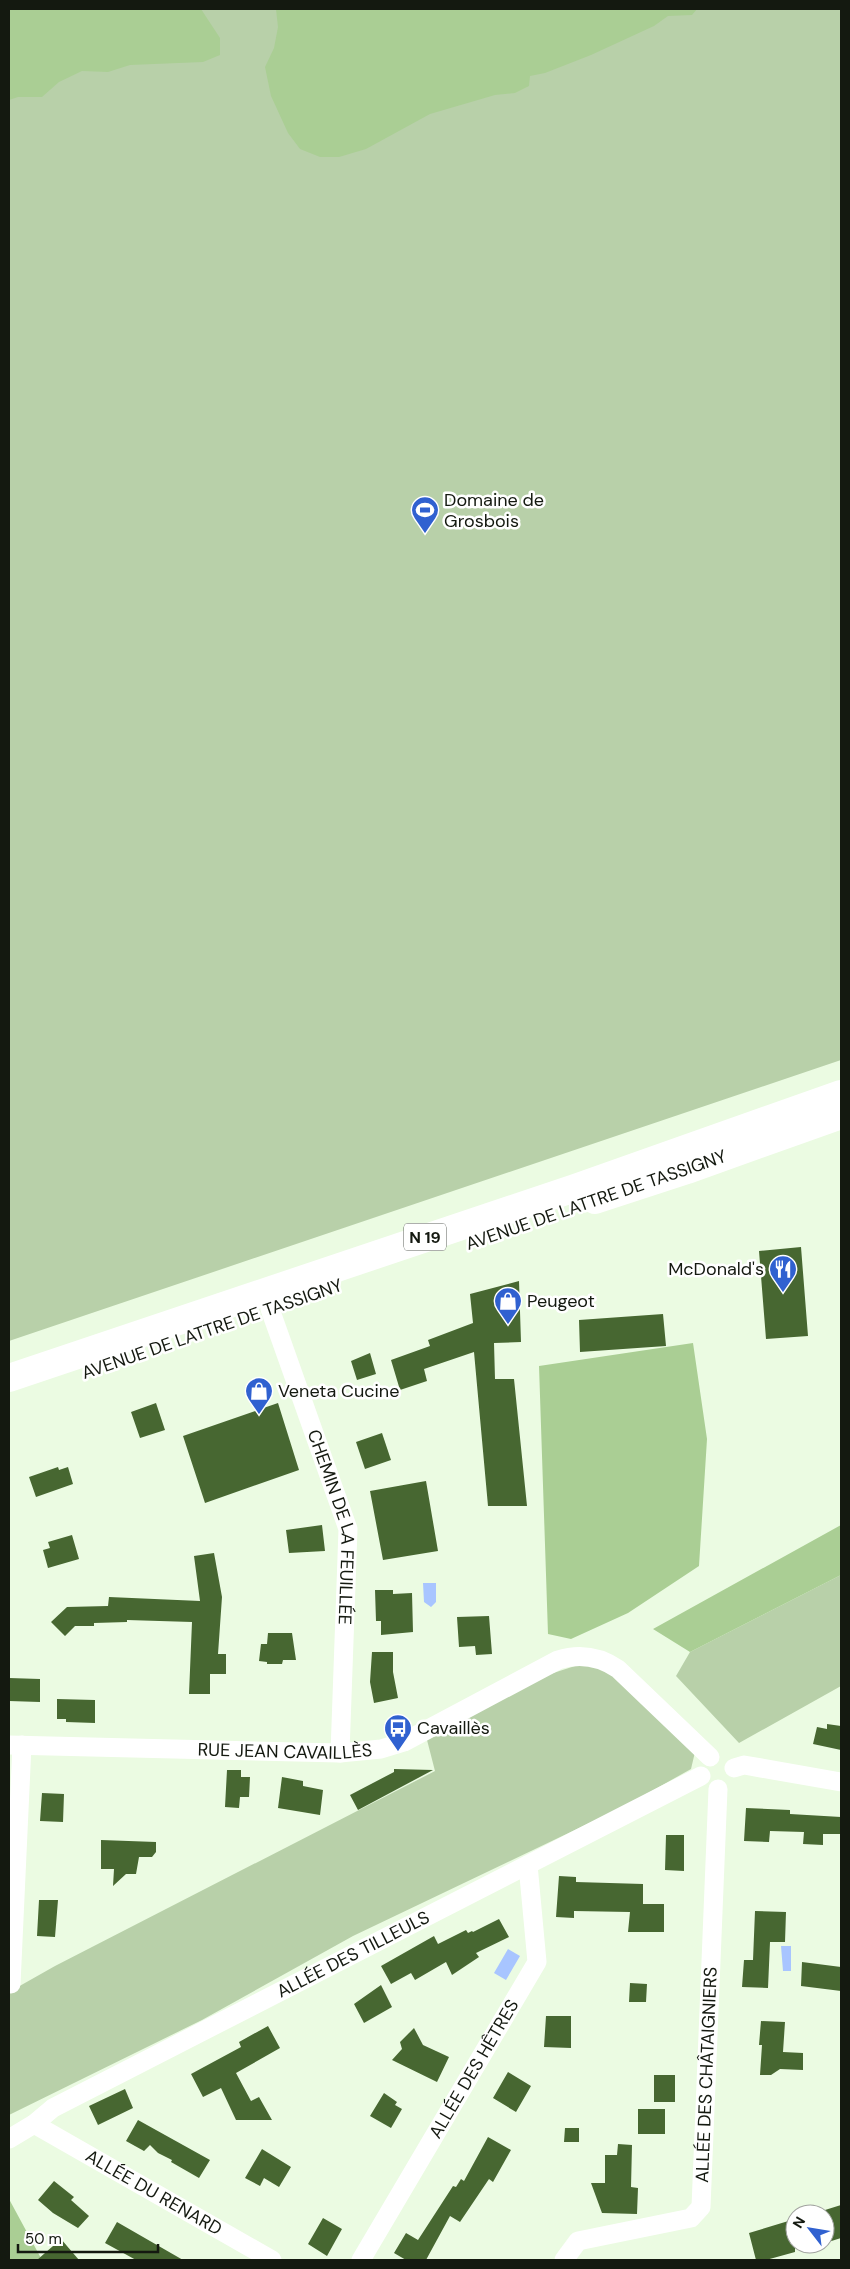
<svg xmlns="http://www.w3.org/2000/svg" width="850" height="2269" font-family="'DM Sans',sans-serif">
<rect width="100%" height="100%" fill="#ebfbe2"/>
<path fill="#b8d0a9" d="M9,9h832v1051l-832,281z
M841,1575v111l-102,57 -63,-67 14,-24z
M575,1666h22l19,12 79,74 -4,17 -66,37 -272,130 -151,84 -193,95v-123l46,-26 380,-195 -8,-31 117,-64z"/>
<path fill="#aace94" d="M9,9h192l19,29v17l-17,7 -73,3 -22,7 -26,-1 -23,11 -17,15h-24l-9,3z
M276,9h421l-5,6 -24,1 -14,10 -63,29 -46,18 -15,3 -1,10 -14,7 -20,2 -65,19 -64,35 -27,8h-19l-20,-8 -12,-16 -17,-37 -6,-29 9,-19 4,-21z
M693,1343l14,96 -8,127 -71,47 -57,26 -23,-5 -9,-268z
M841,1525v50l-151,77 -37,-23z
M9,2199l33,61h-33z"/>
<path fill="#a8c5ff" d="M423,1583h13v19l-5,5 -7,-5z
M781,1946h10v25h-8z
M508,1949l12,7 -14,24 -12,-7z"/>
<path fill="#476731" d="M801,1247l7,89 -42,3 -7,-88z
M519,1281l2,61 -27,1 1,36h19l13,127h-39l-14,-154 -50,17 3,12 -27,9 -9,-30 39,-14 -2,-6 45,-17 -3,-29z
M663,1314l3,32 -86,6 -1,-32z
M370,1353l6,21 -19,6 -6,-19z
M156,1403l9,27 -25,8 -9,-26z
M278,1403l21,67 -94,33 -22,-67z
M382,1433l9,27 -26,9 -9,-27z
M58,1467l1,3 9,-3 5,17 -37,13 -7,-20z
M426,1481l12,70 -55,9 -13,-69z
M322,1525l3,26 -36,2 -3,-23z
M72,1535l7,24 -31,9 -5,-18 7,-2 -2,-6z
M214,1553l8,44 -4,57h8v20h-16v20h-21l3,-72 -65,-2v2l-33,1v3h-19l-10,10 -14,-14 16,-15 41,-1 1,-9 91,4 -6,-45z
M375,1590h18v4l19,-1 1,39 -32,3v-14h-5z
M489,1616l3,38 -16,1 -1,-9 -16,1 -2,-30z
M268,1633h24l4,27h-13l-1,4h-15v-2l-8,-1 2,-17h6z
M372,1652h21v20l5,26 -24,5 -4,-21z
M9,1678l31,1v23l-31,-1z
M57,1699l38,1v23l-29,-1v-3h-9z
M827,1724l14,2v24l-28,-6 4,-17 10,2z
M394,1769l39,1 -75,40 -8,-15 44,-23z
M227,1770h14v7h9l-1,20h-9l-1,11 -14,-1z
M282,1777l21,4v5l20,4 -3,25 -42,-7z
M42,1793l22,1 -1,28 -23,-1z
M746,1808l44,2v4l51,3v17h-18v11l-20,-1 1,-12 -34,-1 -1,11 -25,-1z
M666,1835h18v36l-19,-1z
M101,1840l55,2v10l-4,5h-13l-3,17h-10l-13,12 1,-17h-13z
M559,1876l17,1v5l67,2v20h21v28h-36l2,-20 -56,-1v7l-18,-1z
M39,1900h19l-3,37 -18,-1z
M755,1911l31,1 -1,30h-15l-2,46 -26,-1 2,-27h9z
M499,1919l10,18 -33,16 3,4 -27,18 -6,-13 -31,18 -4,-7 -20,11 -10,-18 53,-30 4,8 28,-14 2,3 4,-2 1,1z
M802,1962l39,5v24l-40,-5z
M630,1983l17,1 -1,18h-17z
M381,1985l11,22 -28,16 -10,-19z
M546,2016h25v32l-27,-1z
M761,2021l24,1 -2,30 20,1v17l-23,-1 -9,6h-11l2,-30h-3z
M268,2026l12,22 -44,25 15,28 8,-4 13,23h-36l-15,-32 -18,9 -12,-23 50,-27 -2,-5z
M414,2028l9,17 26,12 -12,25 -45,-22 10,-11 -2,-7z
M508,2072l23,14 -15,26 -23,-14z
M654,2075h21v27h-21z
M125,2089l8,19 -35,17 -9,-19z
M384,2093l13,9 -2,3 7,4 -11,19 -21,-12z
M638,2109h27v25h-27z
M138,2120l72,40 -11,18 -28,-16 1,-2 -14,-7 -8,-8 -6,6 -18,-10z
M565,2128h14v14h-15z
M488,2137l23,13 -18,32 -4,-3 -29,43 -10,-6 -24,44h-20l-12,-7 12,-20 12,7 35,-54 3,1 5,-8 3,2z
M618,2144l14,1 -1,42 7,1 -1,26 -35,-1 -11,-30h14v-28h12z
M262,2149l29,18 -12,20 -15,-9 -4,8 -15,-8z
M54,2181l20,16 -3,3 18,16 -11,12 -25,-15 -15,-13z
M841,2205v33l-16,5v-33z
M323,2218l19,11 -15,27 -19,-12z
M795,2219v33l-29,8h-10l-7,-27z
M117,2222l66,38h-47l-31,-17z
M61,2239l18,21h-42z"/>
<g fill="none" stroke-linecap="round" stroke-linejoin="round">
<g stroke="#fff" stroke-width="19">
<path id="s1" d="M270,1309l78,220 -8,224"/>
<path id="s2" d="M9,1745l331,8 41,-4 23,-7 154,-82c22,-7 41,-4 60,9l92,88"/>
<path d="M734,1768l10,-3 97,17"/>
<path d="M11,1984l11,-239"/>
<path id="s3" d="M34,2124l238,136"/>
<path id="s4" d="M9,2139l25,-15 19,-16 648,-332"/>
<path id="s5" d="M361,2260l176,-298 -9,-97"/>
<path id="s6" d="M564,2260l14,-19 113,-23 10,-11 17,-418"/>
</g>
<path stroke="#fff" stroke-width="28" d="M595,1200l92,-30 154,-55
M9,1378l566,-190 266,-94"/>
</g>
<defs>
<g id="stadium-pin" transform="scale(1.4375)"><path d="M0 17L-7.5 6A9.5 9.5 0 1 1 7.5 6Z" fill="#3061d0" stroke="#fff"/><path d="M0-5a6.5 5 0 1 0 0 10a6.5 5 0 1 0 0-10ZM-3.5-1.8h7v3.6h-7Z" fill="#fff"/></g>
<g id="restaurant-pin" transform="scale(1.4375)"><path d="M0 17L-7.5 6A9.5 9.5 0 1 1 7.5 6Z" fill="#3061d0" stroke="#fff"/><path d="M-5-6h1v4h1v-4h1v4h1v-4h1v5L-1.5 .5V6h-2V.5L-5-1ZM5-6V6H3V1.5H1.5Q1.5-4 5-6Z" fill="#fff"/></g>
<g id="shop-pin" transform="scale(1.4375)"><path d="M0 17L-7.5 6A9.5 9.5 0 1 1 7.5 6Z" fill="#3061d0" stroke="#fff"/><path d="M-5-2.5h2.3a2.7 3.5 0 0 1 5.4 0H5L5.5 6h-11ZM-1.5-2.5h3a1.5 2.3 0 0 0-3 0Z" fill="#fff"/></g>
<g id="bus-pin" transform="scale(1.4375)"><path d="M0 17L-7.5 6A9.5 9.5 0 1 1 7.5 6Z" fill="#3061d0" stroke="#fff"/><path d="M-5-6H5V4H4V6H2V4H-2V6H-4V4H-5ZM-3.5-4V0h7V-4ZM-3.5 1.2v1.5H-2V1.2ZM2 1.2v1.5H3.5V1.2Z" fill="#fff"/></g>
</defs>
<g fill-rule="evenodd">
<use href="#stadium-pin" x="425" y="510"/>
<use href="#restaurant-pin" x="783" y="1269"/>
<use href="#shop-pin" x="508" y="1301"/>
<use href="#shop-pin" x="259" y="1391"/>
<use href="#bus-pin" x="398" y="1728"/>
</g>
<g text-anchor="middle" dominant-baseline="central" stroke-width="5" stroke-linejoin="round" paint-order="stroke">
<rect fill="#fff" stroke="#5a5e58" stroke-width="1" x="404" y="1223.5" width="42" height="27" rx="4"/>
<g font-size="16" font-weight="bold" fill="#141910">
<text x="425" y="1237">N 19</text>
</g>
<g font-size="18" fill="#141910" stroke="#fff" text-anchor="start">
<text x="444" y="500">Domaine de<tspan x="444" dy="21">Grosbois</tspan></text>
<text x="764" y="1269" text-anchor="end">McDonald's</text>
<text x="527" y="1301">Peugeot</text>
<text x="278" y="1391">Veneta Cucine</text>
<text x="417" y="1728">Cavaillès</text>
</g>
<g font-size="18" fill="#141910" stroke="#fff">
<text transform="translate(596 1200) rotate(-19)">AVENUE DE LATTRE DE TASSIGNY</text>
<text transform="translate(212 1329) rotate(-19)">AVENUE DE LATTRE DE TASSIGNY</text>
<text stroke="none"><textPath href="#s1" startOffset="229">CHEMIN DE LA FEUILLÉE</textPath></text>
<text stroke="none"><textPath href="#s2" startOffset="276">RUE JEAN CAVAILLÈS</textPath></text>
<text stroke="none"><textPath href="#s4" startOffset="391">ALLÉE DES TILLEULS</textPath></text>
<text stroke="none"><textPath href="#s5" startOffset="222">ALLÉE DES HÊTRES</textPath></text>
<text stroke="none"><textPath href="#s6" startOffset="286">ALLÉE DES CHÂTAIGNIERS</textPath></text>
<text stroke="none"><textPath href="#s3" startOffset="138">ALLÉE DU RENARD</textPath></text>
</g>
</g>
<rect width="850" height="2269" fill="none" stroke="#141910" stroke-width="20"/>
<g transform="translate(810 2229) rotate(301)"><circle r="24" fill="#ffffff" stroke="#a1a39f"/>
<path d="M0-4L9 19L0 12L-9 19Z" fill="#3061d0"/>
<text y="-8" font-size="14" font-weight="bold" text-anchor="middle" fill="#141910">N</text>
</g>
<path d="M18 2244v8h140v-8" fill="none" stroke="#141910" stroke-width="2.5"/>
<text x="25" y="2244" font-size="15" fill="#141910" stroke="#ffffff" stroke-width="4" paint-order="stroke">50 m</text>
</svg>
